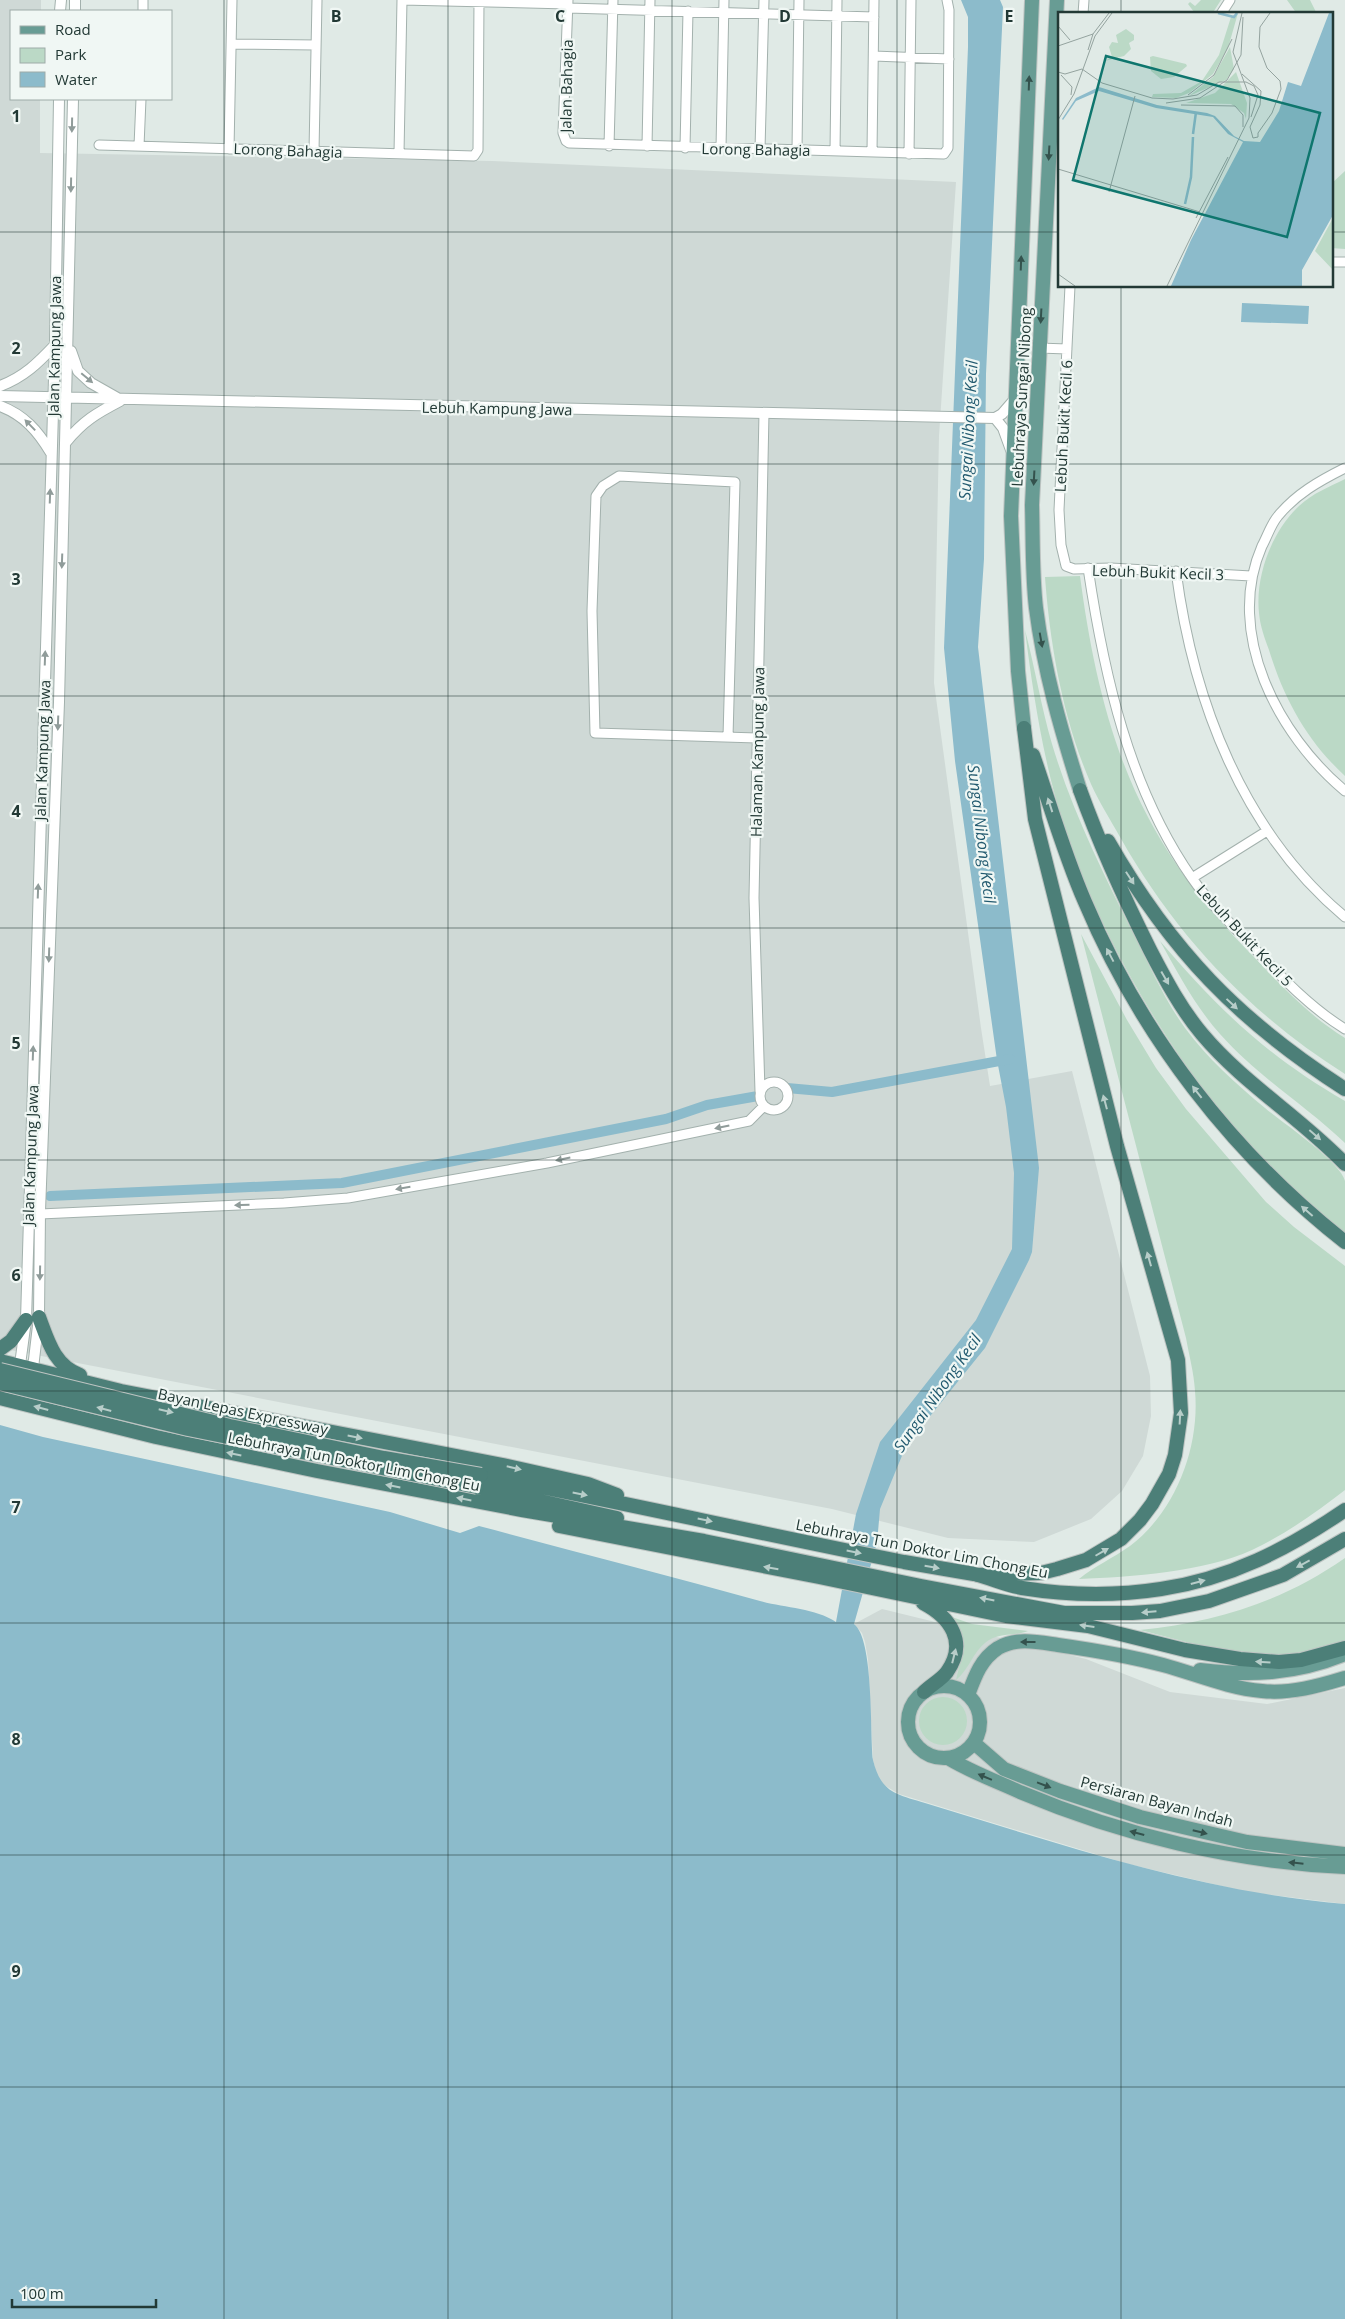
<svg xmlns="http://www.w3.org/2000/svg" width="1345" height="2319" font-family="'Open Sans',sans-serif">
<rect width="100%" height="100%" fill="#e0eae6"/>
<path fill="#cfd9d6" d="M0,0h41v11h-30v88h29v54l452,8 464,21 -17,254 -5,247 47,345 9,58 82,-15 78,305 1,40 -8,40 -21,35 -31,28 -57,23 -86,-4 -116,-29 -832,-161z
M882,1609l204,50 84,33 97,12 78,-16v216l-98,-12 -119,-28 -229,-70 -15,-9 -7,-9 -4,-16 -5,-101 -3,-17 -3,-9 -8,-9z"/>
<path fill="#bbd9c6" d="M1201,0h20l-9,14h-19l1,-2 -6,-8 2,-2 5,4z
M1287,0h23l7,14h-20z
M1345,171v78l-14,-1v-64z
M1345,479v297c-38,-35 -61,-77 -76,-126 -4,-11 -9,-24 -10,-37 -4,-37 13,-82 40,-107 14,-13 30,-19 46,-27z
M1080,576c11,83 29,169 69,243 28,53 66,99 108,141 26,28 55,58 88,78v36c-96,-61 -169,-138 -225,-237 -10,-18 -21,-35 -29,-53 -28,-64 -41,-139 -46,-207z
M1025,630c10,38 16,76 27,114 20,67 51,129 82,191 16,31 30,64 51,93 22,30 51,56 80,80 16,14 75,53 80,73 0,15 0,38 0,53 -116,-87 -215,-234 -267,-369 -30,-74 -43,-156 -53,-235z
M1081,934l46,86 29,48 30,41 80,93 28,25 51,39v224c-30,23 -59,44 -93,60 -48,22 -121,27 -173,29 16,-13 34,-21 51,-33 46,-35 70,-99 65,-155 -1,-18 -6,-36 -9,-53z
M1160,941c57,67 108,116 185,160v42c-40,-38 -88,-67 -125,-109 -25,-28 -42,-61 -60,-93z
M1345,1558v83c-67,30 -138,6 -205,-11 76,-8 142,-28 205,-72z
M949,1616l23,8 56,7c-12,5 -27,2 -39,9 -16,10 -19,29 -33,40l8,-33 -2,-13z
M919 1721a24 24 0 1 1 48 0a24 24 0 1 1-48 0Z"/>
<path fill="#8cbbcb" d="M961,0h39l3,7 -17,367 -2,185 -6,88 61,521 -7,84 -3,8 -44,88 -79,98 -26,63 -3,34 -23,81c20,15 16,109 19,136 8,33 23,34 52,43 138,42 275,89 420,101v415h-1345v-894l43,12 347,75 70,21 19,-7c94,25 187,49 281,75 24,7 55,7 76,21l20,-108 24,-72 96,-122 36,-71 2,-76 -8,-66 -9,-47 -42,-299 -11,-113 24,-601v-30z
M1242,303l67,3 -1,18 -67,-2z"/>
<g fill="none" stroke-linecap="round" stroke-linejoin="round">
<path stroke="#8cbbcb" stroke-width="10" d="M787,1088l45,4 178,-33
M50,1196l292,-13 324,-64 41,-14 51,-9"/>
<g stroke="#a3b1ad" stroke-width="11">
<path id="minor" d="M568,0l-5,133 3,8 3,2 375,11 4,-6 1,-138 -2,-10
M568,8l306,9
M143,11v-11
M1083,14l1,-14
M1221,14l9,-14
M231,44l85,1
M874,56l75,3
M99,145l375,11 4,-6 1,-150
M139,146l2,-47
M609,146l4,-146
M647,146l3,-146
M685,148l3,-137
M721,148l3,-148
M229,149l3,-149
M760,149l4,-149
M797,150l2,-150
M314,151l3,-151
M835,151l2,-151
M872,152l2,-152
M399,153l3,-153 166,4
M909,154l2,-154
M1331,262h14
M1070,286l-11,224 2,35 5,21 8,3 37,-1 140,8
M1039,348l28,1
M1345,468c-26,13 -49,26 -67,48 -7,8 -11,21 -16,30 -38,87 16,189 83,245
M1088,568c16,107 41,220 104,310 18,26 41,48 63,71 27,29 56,59 90,80
M1176,571c17,130 67,261 169,346
M728,737l7,-255 -116,-6 -16,10 -7,10 -4,115 3,122 162,5
M1192,878l75,-47
M760 1096a14 14 0 1 1 28 0a14 14 0 1 1-28 0Z
M760,1091l-6,-193 10,-485
M40,1214l244,-11 64,-5 199,-35 202,-42 15,-15"/>
</g>
<g stroke="#a3b1ad" stroke-width="12">
<path id="tertiary" d="M60,11l1,-11
M75,11v-11
M71,351l7,20 13,12 30,17
M0,386c24,-9 38,-23 55,-41
M0,396l995,22 7,-4 13,-15
M0,406c24,9 38,25 51,47
M995,418l8,10 8,22
M66,442c17,-21 31,-29 54,-41
M33,1368l6,-51 1,-106 19,-509 14,-603
M19,1372l7,-52 29,-975 4,-246"/>
</g>
<g stroke="#bdc4c2" stroke-width="16">
<path id="primary" d="M1057,0l-25,505c1,34 0,69 4,103 8,63 25,122 44,182
M1024,728l-6,-57 -7,-155 21,-516
M1200,1670c51,6 97,4 145,-16
M908 1722a36 36 0 1 1 72 0a36 36 0 1 1-72 0Z
M968,1695c7,-19 13,-36 30,-47 19,-11 40,-6 60,-3 35,5 71,11 105,20 33,9 65,23 99,26 28,3 57,-5 83,-13
M974,1743l30,26 56,22 80,26 107,25 98,12
M948,1758c23,14 48,23 72,34 102,43 214,70 325,75"/>
</g>
<g stroke="#bdc4c2" stroke-width="16">
<path id="trunk" d="M1033,755c17,49 31,99 52,147 56,133 147,251 260,340
M1080,790c20,55 44,108 70,160 15,29 31,59 52,84 42,50 98,83 143,130
M1108,841c63,110 131,180 237,248
M39,1317c9,24 15,48 41,58
M0,1349l11,-8 15,-21
M0,1361l121,30 382,74 85,19 29,11
M0,1398l156,39 161,34 205,39 182,31 217,45 143,27h68l28,-2 49,-10 74,-26 62,-36
M481,1475c141,27 281,59 423,87 23,4 47,8 70,12 17,4 31,11 48,14 44,7 94,8 139,1 68,-10 127,-40 184,-79
M477,1487l140,31
M559,1526l260,51 187,39 82,10 97,24 55,9 39,3 22,-2 44,-12
M977,1575l64,-2 16,-4 29,-9 35,-21 19,-19 12,-16 17,-30 6,-19 6,-42 -3,-53 -61,-214 -82,-327 -11,-91
M923,1603c27,14 45,39 24,69 -6,8 -16,13 -23,20"/>
</g>
<use href="#minor" stroke="#fff" stroke-width="9"/>
<use href="#tertiary" stroke="#fff" stroke-width="10"/>
<use href="#primary" stroke="#689c94" stroke-width="14"/>
<use href="#trunk" stroke="#4c7f78" stroke-width="14"/>
<g stroke="#bdc4c2" stroke-width="16" stroke-linecap="butt">
<path id="trunk-bridge" d="M0,1370l230,56 154,32 97,17
M0,1383l188,46 289,58"/>
</g>
<use href="#trunk-bridge" stroke="#4c7f78" stroke-width="14"/>
</g>
<defs><path id="oneway-solid" d="M-6-.8H1V-3.2L6.5 0L1 3.2V.8H-6Z" transform="scale(1.25)"/></defs>
<g fill="#34524d">
<use href="#oneway-solid" transform="translate(1029 83) rotate(-88)"/>
<use href="#oneway-solid" transform="translate(1049 153) rotate(93)"/>
<use href="#oneway-solid" transform="translate(1021 263) rotate(-88)"/>
<use href="#oneway-solid" transform="translate(1041 316) rotate(93)"/>
<use href="#oneway-solid" transform="translate(1034 478) rotate(93)"/>
<use href="#oneway-solid" transform="translate(1041 640) rotate(80)"/>
<use href="#oneway-solid" transform="translate(1028 1642) rotate(180)"/>
<use href="#oneway-solid" transform="translate(985 1777) rotate(-157)"/>
<use href="#oneway-solid" transform="translate(1044 1785) rotate(21)"/>
<use href="#oneway-solid" transform="translate(1200 1832) rotate(14)"/>
<use href="#oneway-solid" transform="translate(1137 1833) rotate(-165)"/>
<use href="#oneway-solid" transform="translate(1296 1863) rotate(-174)"/>
</g>
<g fill="#909c9a">
<use href="#oneway-solid" transform="translate(72 125) rotate(91)"/>
<use href="#oneway-solid" transform="translate(71 185) rotate(91)"/>
<use href="#oneway-solid" transform="translate(87 378) rotate(40)"/>
<use href="#oneway-solid" transform="translate(30 425) rotate(-134)"/>
<use href="#oneway-solid" transform="translate(50 496) rotate(-88)"/>
<use href="#oneway-solid" transform="translate(62 561) rotate(92)"/>
<use href="#oneway-solid" transform="translate(45 658) rotate(-88)"/>
<use href="#oneway-solid" transform="translate(58 723) rotate(92)"/>
<use href="#oneway-solid" transform="translate(38 891) rotate(-88)"/>
<use href="#oneway-solid" transform="translate(49 955) rotate(92)"/>
<use href="#oneway-solid" transform="translate(33 1053) rotate(-88)"/>
<use href="#oneway-solid" transform="translate(722 1127) rotate(168)"/>
<use href="#oneway-solid" transform="translate(563 1159) rotate(168)"/>
<use href="#oneway-solid" transform="translate(403 1188) rotate(170)"/>
<use href="#oneway-solid" transform="translate(242 1205) rotate(178)"/>
<use href="#oneway-solid" transform="translate(40 1273) rotate(91)"/>
</g>
<g fill="#b7cdc9">
<use href="#oneway-solid" transform="translate(1050 805) rotate(-108)"/>
<use href="#oneway-solid" transform="translate(1130 878) rotate(57)"/>
<use href="#oneway-solid" transform="translate(1110 955) rotate(-118)"/>
<use href="#oneway-solid" transform="translate(1165 978) rotate(60)"/>
<use href="#oneway-solid" transform="translate(1232 1004) rotate(43)"/>
<use href="#oneway-solid" transform="translate(1197 1092) rotate(-128)"/>
<use href="#oneway-solid" transform="translate(1105 1102) rotate(-105)"/>
<use href="#oneway-solid" transform="translate(1315 1135) rotate(41)"/>
<use href="#oneway-solid" transform="translate(1307 1211) rotate(-139)"/>
<use href="#oneway-solid" transform="translate(1149 1259) rotate(-106)"/>
<use href="#oneway-solid" transform="translate(41 1408) rotate(-165)"/>
<use href="#oneway-solid" transform="translate(104 1409) rotate(-165)"/>
<use href="#oneway-solid" transform="translate(166 1411) rotate(13)"/>
<use href="#oneway-solid" transform="translate(1180 1417) rotate(-87)"/>
<use href="#oneway-solid" transform="translate(355 1437) rotate(11)"/>
<use href="#oneway-solid" transform="translate(234 1454) rotate(-168)"/>
<use href="#oneway-solid" transform="translate(514 1468) rotate(13)"/>
<use href="#oneway-solid" transform="translate(393 1486) rotate(-169)"/>
<use href="#oneway-solid" transform="translate(580 1494) rotate(11)"/>
<use href="#oneway-solid" transform="translate(464 1499) rotate(-169)"/>
<use href="#oneway-solid" transform="translate(705 1520) rotate(12)"/>
<use href="#oneway-solid" transform="translate(854 1552) rotate(11)"/>
<use href="#oneway-solid" transform="translate(1102 1552) rotate(-30)"/>
<use href="#oneway-solid" transform="translate(1303 1564) rotate(152)"/>
<use href="#oneway-solid" transform="translate(932 1567) rotate(10)"/>
<use href="#oneway-solid" transform="translate(771 1568) rotate(-170)"/>
<use href="#oneway-solid" transform="translate(1198 1582) rotate(-15)"/>
<use href="#oneway-solid" transform="translate(987 1599) rotate(-169)"/>
<use href="#oneway-solid" transform="translate(1149 1612) rotate(175)"/>
<use href="#oneway-solid" transform="translate(1087 1626) rotate(-172)"/>
<use href="#oneway-solid" transform="translate(954 1656) rotate(-76)"/>
<use href="#oneway-solid" transform="translate(1263 1662) rotate(-177)"/>
</g>
<path fill="none" stroke="#223935" stroke-width="1" stroke-opacity="0.55" d="M224,0v2319M448,0v2319M672,0v2319M897,0v2319M1121,0v14M0,232h1059M1331,232h14M1121,286v2033M0,464h1345M0,696h1345M0,928h1345M0,1160h1345M0,1391h1345M0,1623h1345M0,1855h1345M0,2087h1345"/>
<g text-anchor="middle" dominant-baseline="central" stroke-width="4.5" stroke-linejoin="round" paint-order="stroke">
<g font-size="15" fill="#223935" stroke="#f0f7f4">
<text transform="translate(566 86) rotate(-89)">Jalan Bahagia</text>
<text transform="translate(756 149) rotate(1)">Lorong Bahagia</text>
<text transform="translate(288 150) rotate(2)">Lorong Bahagia</text>
<text transform="translate(54 346) rotate(-89)">Jalan Kampung Jawa</text>
<text transform="translate(1021 397) rotate(-87)">Lebuhraya Sungai Nibong</text>
<text transform="translate(497 408) rotate(1)">Lebuh Kampung Jawa</text>
<text transform="translate(1063 426) rotate(-87)">Lebuh Bukit Kecil 6</text>
<text transform="translate(1158 572) rotate(2)">Lebuh Bukit Kecil 3</text>
<text transform="translate(42 750) rotate(-88)">Jalan Kampung Jawa</text>
<text transform="translate(757 752) rotate(-89)">Halaman Kampung Jawa</text>
<text transform="translate(1245 935) rotate(47)">Lebuh Bukit Kecil 5</text>
<text transform="translate(30 1155) rotate(-88)">Jalan Kampung Jawa</text>
<text transform="translate(243 1411) rotate(12)">Bayan Lepas Expressway</text>
<text transform="translate(354 1461) rotate(11)">Lebuhraya Tun Doktor Lim Chong Eu</text>
<text transform="translate(922 1548) rotate(11)">Lebuhraya Tun Doktor Lim Chong Eu</text>
<text transform="translate(1157 1801) rotate(15)">Persiaran Bayan Indah</text>
</g>
<g font-size="16" font-style="italic" fill="#225a6f" stroke="#f0f7f4">
<text transform="translate(968 430) rotate(-87)">Sungai Nibong Kecil</text>
<text transform="translate(982 834) rotate(83)">Sungai Nibong Kecil</text>
<text transform="translate(937 1393) rotate(-55)">Sungai Nibong Kecil</text>
</g>
</g>
<g transform="translate(1058 12)">
<rect width="275" height="275" fill="#e0eae6"/>
<path d="M180,1l-10,35 -15,26 -24,19 -13,5 -24,-1 1,-3 28,-1 21,-12 17,-26 12,-38zM68,17l8,6v5l-5,3 2,6 -7,7 -19,5 7,-4 -3,-10 3,-5 6,1 -2,-8zM172,35l4,22 -8,11 -37,16 24,-19zM95,44l33,8 1,2 -13,11 -13,2 -10,-8 -1,-14zM178,60l11,31 -1,16 -2,-6 -13,-9 -45,-1 29,-10zM275,206v52l-18,-19z" fill="#bbd9c6"/>
<path d="M271,1h4v202l-31,55v16h-131l20,-46 52,-98 -15,-8 -15,-17 -57,-9 -57,-17 -23,10 -13,19 -1,-1 14,-21 23,-11 58,18 50,8 8,3 19,20 10,5 16,1 19,-31 9,-29 13,4z" fill="#8cbbcb"/>
<path fill="none" stroke="#8cbbcb" stroke-width="2.5" d="M160,1l16,4 3,-4M135,122l3,-22M127,192l6,-27 2,-40"/>
<path fill="none" stroke="#94a39f" stroke-width="1" d="M0,14l12,14M0,34l35,-12M30,38l5,-16 16,-21M0,60l7,2 17,-5 20,14 50,15 21,1M184,62l19,17 -1,14 -10,22 3,11 5,-1v-4M3,63l11,12 -1,8M130,83l26,-20 18,-36M115,87l24,-4 22,-13h27l8,4 4,9 -7,22M108,91l34,-5 27,-18 14,-25 2,-38M123,93l54,1 8,9v12M0,108l16,-26 21,-58 17,-23M200,121l14,-20 9,-24 -1,-8 -13,-13 -8,-21 1,-20 10,-14M0,157l142,43M51,180l26,-96M138,206l32,-61M0,262l17,12M109,274l82,-168 1,-20 -17,-46 9,-39"/>
<path fill="#0f766e" fill-opacity="0.15" stroke="#0f766e" stroke-width="2.5" d="M48,44l214,57 -33,124 -214,-57z"/>
<rect width="275" height="275" fill="none" stroke="#223935" stroke-width="2.5"/>
</g>
<g font-size="16" text-anchor="middle" font-weight="bold" fill="#223935" stroke="#f0f7f4" stroke-width="4.5" stroke-linejoin="round" paint-order="stroke">
<text x="336" y="22">B</text>
<text x="560" y="22">C</text>
<text x="785" y="22">D</text>
<text x="1009" y="22">E</text>
<text x="16" y="122">1</text>
<text x="16" y="354">2</text>
<text x="16" y="585">3</text>
<text x="16" y="817">4</text>
<text x="16" y="1049">5</text>
<text x="16" y="1281">6</text>
<text x="16" y="1513">7</text>
<text x="16" y="1745">8</text>
<text x="16" y="1977">9</text>
</g>
<rect x="10" y="10" width="162" height="90" fill="#f0f7f4" stroke="#9eaba8"/>
<rect x="20" y="26" width="25" height="8" fill="#689c94" stroke="#9eaba8"/>
<text x="55" y="35" font-size="15" fill="#223935">Road</text>
<rect x="20" y="48" width="25" height="15" fill="#bbd9c6" stroke="#9eaba8"/>
<text x="55" y="60" font-size="15" fill="#223935">Park</text>
<rect x="20" y="72" width="25" height="15" fill="#8cbbcb" stroke="#9eaba8"/>
<text x="55" y="85" font-size="15" fill="#223935">Water</text>
<path d="M12 2299v8h144v-8" fill="none" stroke="#223935" stroke-width="2.5"/>
<text x="20" y="2299" font-size="15" fill="#223935" stroke="#f0f7f4" stroke-width="4" paint-order="stroke">100 m</text>
</svg>
